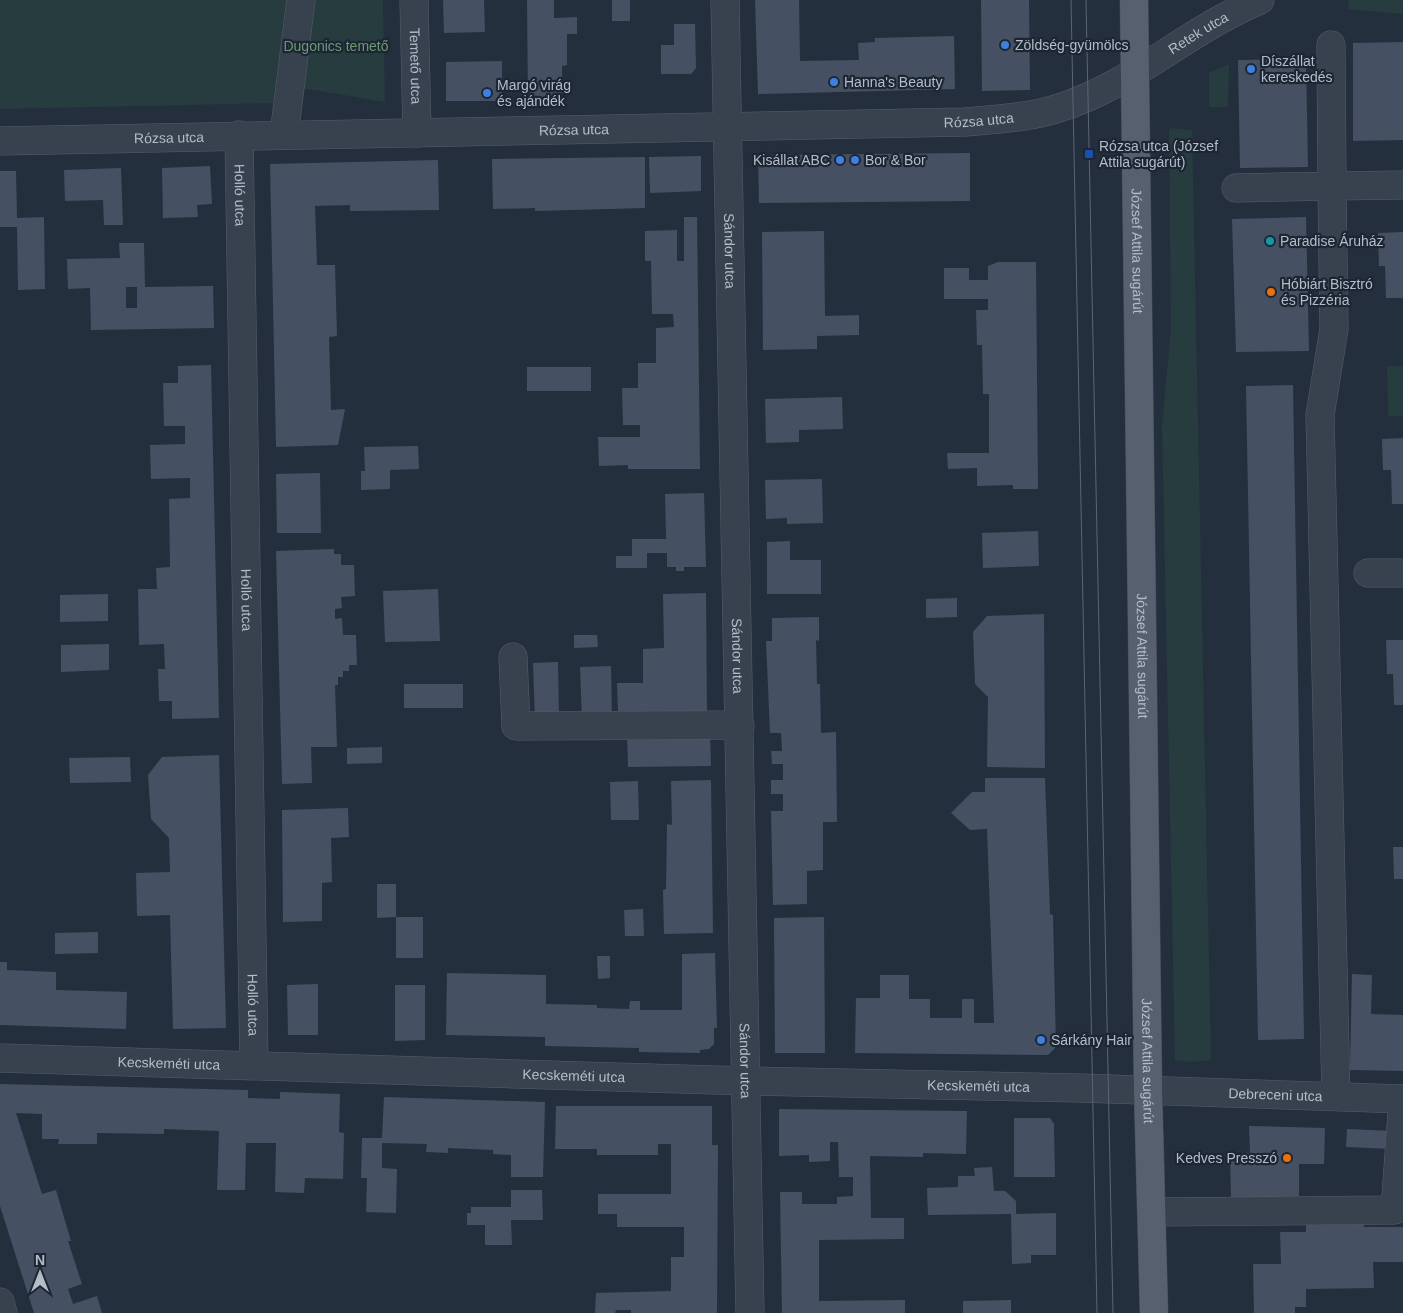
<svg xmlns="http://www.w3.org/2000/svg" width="1403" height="1313" font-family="Arial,sans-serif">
<rect width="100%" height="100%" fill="#242f3e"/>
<path fill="#263c3f" d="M0,0h383l2,102 -101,-17 -5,18 -279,6z
M1349,0h54v14l-55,-5z
M1229,64l-1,43h-19v-34z
M1169,128l23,2 19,930 -20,2 -16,-2 -13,-635 9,-95z
M1387,366h16v50h-15z"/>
<path fill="#455162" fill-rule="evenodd" d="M443,0h41l1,32 -41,1z
M527,0h27v18l23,-1v17h-10v31l-5,1v33h-34z
M612,0h18v21h-18z
M755,0h44l1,61 59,-1 -1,-17 17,-1v-4l79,-2 1,53 -197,5z
M981,0h48l1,90 -48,1z
M674,24h21l1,44 -5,6h-30v-29h13z
M1403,42v98l-50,1v-98z
M1306,59l2,108 -68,1 -2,-108z
M502,61v40h-56v-39z
M970,153v48l-211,2 -1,-48z
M701,156v35l-51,2 -1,-36z
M645,157v51l-110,3v-3l-42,1 -1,-50z
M438,160l1,50 -89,1v-6l-35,1 2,59h18l2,71 -8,1 2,73 14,-1 -7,36 -62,2 -6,-283z
M210,166l2,38 -15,1 1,12 -35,1 -1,-50z
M121,168l2,57h-19l-1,-25 -38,1 -1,-31z
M0,171h16l1,47 27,-1 1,72 -27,1 -1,-63h-17z
M684,217h13l3,252h-72v-4l-29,1 -1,-29h42v-12h-17l-1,-37h16v-25h18v-35l18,-1 -1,-13h-21l-1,-53h-6v-30l32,-1v31h7z
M1306,217l3,134 -73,1 -4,-133z
M824,231l1,85 34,-1v20l-42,1v13l-54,1 -1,-118z
M1403,232v66h-17l-1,-32h-6l-1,-33z
M119,243h25l1,44 68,-1 1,42 -123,2 -1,-42 -22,1 -1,-30 53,-1zM126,287h11v21h-11z
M998,262h38l2,227h-25v-4l-36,1v-18l-29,1 -1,-16h42v-59h-6l-1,-49h-5l-1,-35h12v-11h-44v-31h25v12h19v-14z
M211,365l8,353 -47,1v-18h-13l-1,-32h7l-1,-25 -25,1 -1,-56h19l-1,-21 14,-1 -1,-68 21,-1v-20l-39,1 -1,-34 35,-1v-18h-21l-1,-43h15v-17z
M527,367h64v24h-64z
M1293,385l11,654 -46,1 -12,-654z
M842,397l1,32 -44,1v12l-33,1 -1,-44z
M1403,438v66h-11l-1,-34h-8l-1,-31z
M418,446l1,23 -29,1v19l-29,1v-19h4l-1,-24z
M320,473l1,60h-44l-1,-59z
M822,479l1,44 -36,1v-6l-21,1 -1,-39z
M704,493l2,74h-22v4h-8v-4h-9v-14h-20v15h-31v-12h16v-17h34l-1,-45z
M1038,531l1,35 -56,2 -1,-35z
M790,541v19h31v34h-54v-52z
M334,549v5h7v11h13l1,31 -14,1 1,11 -7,1v10l7,-1 1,17h13l1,30h-8v6h-6v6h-5v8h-3l2,62h-26l1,36 -30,1 -6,-233z
M438,589l2,52 -55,1 -2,-51z
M706,593l1,124 -63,1v-7l-26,1 -1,-29h26v-34l21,-1 -1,-54z
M108,594v27l-48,1v-27z
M957,598v19l-31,1v-19z
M1044,614l1,154 -58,-1 1,-70 -13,-13 -2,-52 14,-16z
M819,617v24l-3,-1 1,44h3l1,49 15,-1 1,90h-14v48l-16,1v33l-34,1 -2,-94h12v-17h-12v-14h12v-16h-11l-1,-13h11l-1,-18h-11l-4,-92h6v-23z
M574,635h23l1,12 -24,1z
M1386,640h17v65h-9l-1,-31h-6z
M109,644v26l-48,2v-27z
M558,662l1,56 -24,1 -2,-56z
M611,666l1,54 -30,1 -2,-54z
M404,684h59v24h-59z
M710,732l1,34 -83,1 -1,-34z
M382,747v16l-35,1v-16z
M219,755l7,273 -53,1 -3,-114 -33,1 -1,-43 34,-1 -1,-34 -18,-19 -3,-44 14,-18z
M130,757l1,25 -61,1 -1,-25z
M985,778h60l5,136 3,1 3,132 -8,8 -193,-2 1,-55h24v-23h29v24h21v19h32v-19h12v24h20l-7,-194 -17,1 -19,-17 21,-21h13z
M711,780l2,153 -49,1 -1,-44 3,-1 1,-65 5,1 -1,-44z
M638,781l1,39h-28l-1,-38z
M348,808l1,29 -18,1 1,44 -10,1v38l-39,1 -1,-112z
M1393,847h10v32h-9z
M377,884h19v33l-19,1z
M643,909l1,27h-19l-1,-26z
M396,917h27v41h-27z
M824,917l1,136h-50l-1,-135z
M98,932v21l-43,1v-21z
M715,953l2,75h-3v16l-5,5 -9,1v3l-61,-1v-4l-94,-2v-9l-99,-2 1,-62 99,2v29l51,1v3l32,1 1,-8h10v9h42v-56z
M597,956h13v22l-12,1z
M0,962h7v8l49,2v18l71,2 -1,37 -126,-4z
M1352,974l20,1 -1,39 32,1v56l-53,-1z
M318,984v51h-30l-1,-50z
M395,985h30v55l-30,1z
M0,1084l248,6v8l32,1v-7l60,2 -1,38 5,1 -1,46 -38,-1 -1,15 -29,-1 1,-49h-30l-1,47h-28l2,-59 -55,-2v5l-67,-1v11h-39l1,-5h-17v-25l-26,-1 26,81 14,-4 15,51h-3l14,43 -14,5 5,15 24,-8 5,17h-68l-34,-107z
M384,1097l161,5 -2,75h-32v-22l-18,-1v-4l-45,-2v5l-22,-1 1,-8 -45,-1v25l15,1 -1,44 -30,-1 1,-34h-6l1,-40h20z
M556,1106h156v39h6l-1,168h-86v-3h-15l-1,3h-20l1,-20 75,-2v-34h13v-30h-67v-13h-19v-20h73v-50h-13v11h-61v-6h-42z
M779,1109l188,2 -1,43 -43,-1v4l-53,-1 1,62h33v21l-85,1v61l86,-1v13h-123l-2,-121h22v12h35v-7l16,-1v-19h-14l-1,-35h-8v19l-21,1v-7l-30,1z
M1014,1118h36l4,6 1,53h-41z
M1249,1126l76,2 -1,36h-25v32l-68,3 -1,-46h20z
M1347,1129l46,2 -1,18 -46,-2z
M992,1167l2,24h11l11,10v13l40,-1v42h-25v8l-19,1 -1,-50 -83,1 -1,-27 31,-1v-11h17l-1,-8z
M511,1190h31l1,30h-32l1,25h-27v-20h-18v-12h4v-6h40z
M1364,1218v9h39v35h-30l1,26 -68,1v18h-11v6h-41l-1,-49h28l-1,-32h26v-13z
M1011,1300v13h-48v-12z"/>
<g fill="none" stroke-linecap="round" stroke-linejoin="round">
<g stroke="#565f6c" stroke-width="29">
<g id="minor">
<path id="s1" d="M414,0l3,133"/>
<path id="s2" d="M725,0l25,1313"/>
<path id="s3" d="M239,135l15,930"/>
<path d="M284,135l17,-135"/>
<path id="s4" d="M0,141l965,-19c31,-3 64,-4 94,-14 73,-23 131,-79 201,-108"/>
<path d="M1236,188l96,-2 -1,-141"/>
<path d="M1368,573h35"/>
<path d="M513,657l3,69 224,-1"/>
<path id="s5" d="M0,1058l747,23 333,7 323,11"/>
<path d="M1336,1096l-16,-681 14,-86 -2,-143 71,-1"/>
<path d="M1152,1212l243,-2 8,-111"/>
<path d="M0,1302l3,11"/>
</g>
</g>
<g stroke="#414a57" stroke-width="29">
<g id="major">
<path id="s6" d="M1134,0l14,1090 6,223"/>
</g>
</g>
<use href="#minor" stroke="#38414e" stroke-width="28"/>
<use href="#major" stroke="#56606e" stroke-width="28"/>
<path stroke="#5a6575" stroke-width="1" d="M1071,0l26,1313
M1086,0l27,1313"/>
</g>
<g fill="#3f7fe0" stroke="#1d2633" stroke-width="2">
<circle cx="1005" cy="45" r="5"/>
<circle cx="1251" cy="69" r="5"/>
<circle cx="834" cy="82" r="5"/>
<circle cx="487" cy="93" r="5"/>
<circle cx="840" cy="160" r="5"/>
<circle cx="855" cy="160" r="5"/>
<circle cx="1041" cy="1040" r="5"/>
</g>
<rect fill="#1a4fb4" stroke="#1d2633" stroke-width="2" x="1084" y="149" width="10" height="10" rx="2.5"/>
<circle fill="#0f9aa8" stroke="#1d2633" stroke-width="2" cx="1270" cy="241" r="5"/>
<g fill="#e8710a" stroke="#1d2633" stroke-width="2">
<circle cx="1271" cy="292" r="5"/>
<circle cx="1287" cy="1158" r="5"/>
</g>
<g text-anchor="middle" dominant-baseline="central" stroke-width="4.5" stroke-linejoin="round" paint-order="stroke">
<g font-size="14" fill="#b4bcc9" stroke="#1d2633">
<text stroke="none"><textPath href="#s4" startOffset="1219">Retek utca</textPath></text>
<text stroke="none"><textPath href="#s1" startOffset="66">Temető utca</textPath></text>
<text stroke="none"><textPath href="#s4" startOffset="979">Rózsa utca</textPath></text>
<text stroke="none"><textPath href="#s4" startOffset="574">Rózsa utca</textPath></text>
<text stroke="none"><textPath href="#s4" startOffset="169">Rózsa utca</textPath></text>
<text stroke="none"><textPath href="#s3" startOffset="60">Holló utca</textPath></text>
<text stroke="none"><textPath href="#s2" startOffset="251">Sándor utca</textPath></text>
<text stroke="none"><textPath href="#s6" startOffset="251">József Attila sugárút</textPath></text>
<text stroke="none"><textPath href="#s3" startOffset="465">Holló utca</textPath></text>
<text stroke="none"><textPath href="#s2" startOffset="656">Sándor utca</textPath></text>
<text stroke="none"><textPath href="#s6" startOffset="656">József Attila sugárút</textPath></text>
<text stroke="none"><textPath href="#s3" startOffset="870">Holló utca</textPath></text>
<text stroke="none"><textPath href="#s2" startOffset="1061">Sándor utca</textPath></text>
<text stroke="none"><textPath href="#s6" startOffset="1061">József Attila sugárút</textPath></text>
<text stroke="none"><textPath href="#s5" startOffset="169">Kecskeméti utca</textPath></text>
<text stroke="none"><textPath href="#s5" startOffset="574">Kecskeméti utca</textPath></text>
<text stroke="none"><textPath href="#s5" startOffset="979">Kecskeméti utca</textPath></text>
<text stroke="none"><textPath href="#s5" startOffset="1276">Debreceni utca</textPath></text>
</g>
<g font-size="14" fill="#b4bcc9" stroke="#1d2633" text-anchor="start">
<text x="1015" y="45">Zöldség-gyümölcs</text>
<text x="1261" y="61">Díszállat<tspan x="1261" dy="16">kereskedés</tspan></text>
<text x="844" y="82">Hanna's Beauty</text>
<text x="497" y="85">Margó virág<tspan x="497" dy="16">és ajándék</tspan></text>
<text x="1099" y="146">Rózsa utca (József<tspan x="1099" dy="16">Attila sugárút)</tspan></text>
<text x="830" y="160" text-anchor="end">Kisállat ABC</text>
<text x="865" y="160">Bor &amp; Bor</text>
<text x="1280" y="241">Paradise Áruház</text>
<text x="1281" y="284">Hóbiárt Bisztró<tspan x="1281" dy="16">és Pizzéria</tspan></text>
<text x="1051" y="1040">Sárkány Hair</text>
<text x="1277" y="1158" text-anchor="end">Kedves Presszó</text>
</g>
<g font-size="14" fill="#6b9a76" stroke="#1d2633">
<text x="336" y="46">Dugonics temető</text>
</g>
</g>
<g transform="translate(40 1273)" stroke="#1d2633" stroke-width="4" paint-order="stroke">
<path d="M0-4L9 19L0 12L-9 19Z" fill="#b4bcc9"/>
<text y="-8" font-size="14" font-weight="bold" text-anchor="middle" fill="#b4bcc9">N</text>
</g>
</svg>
